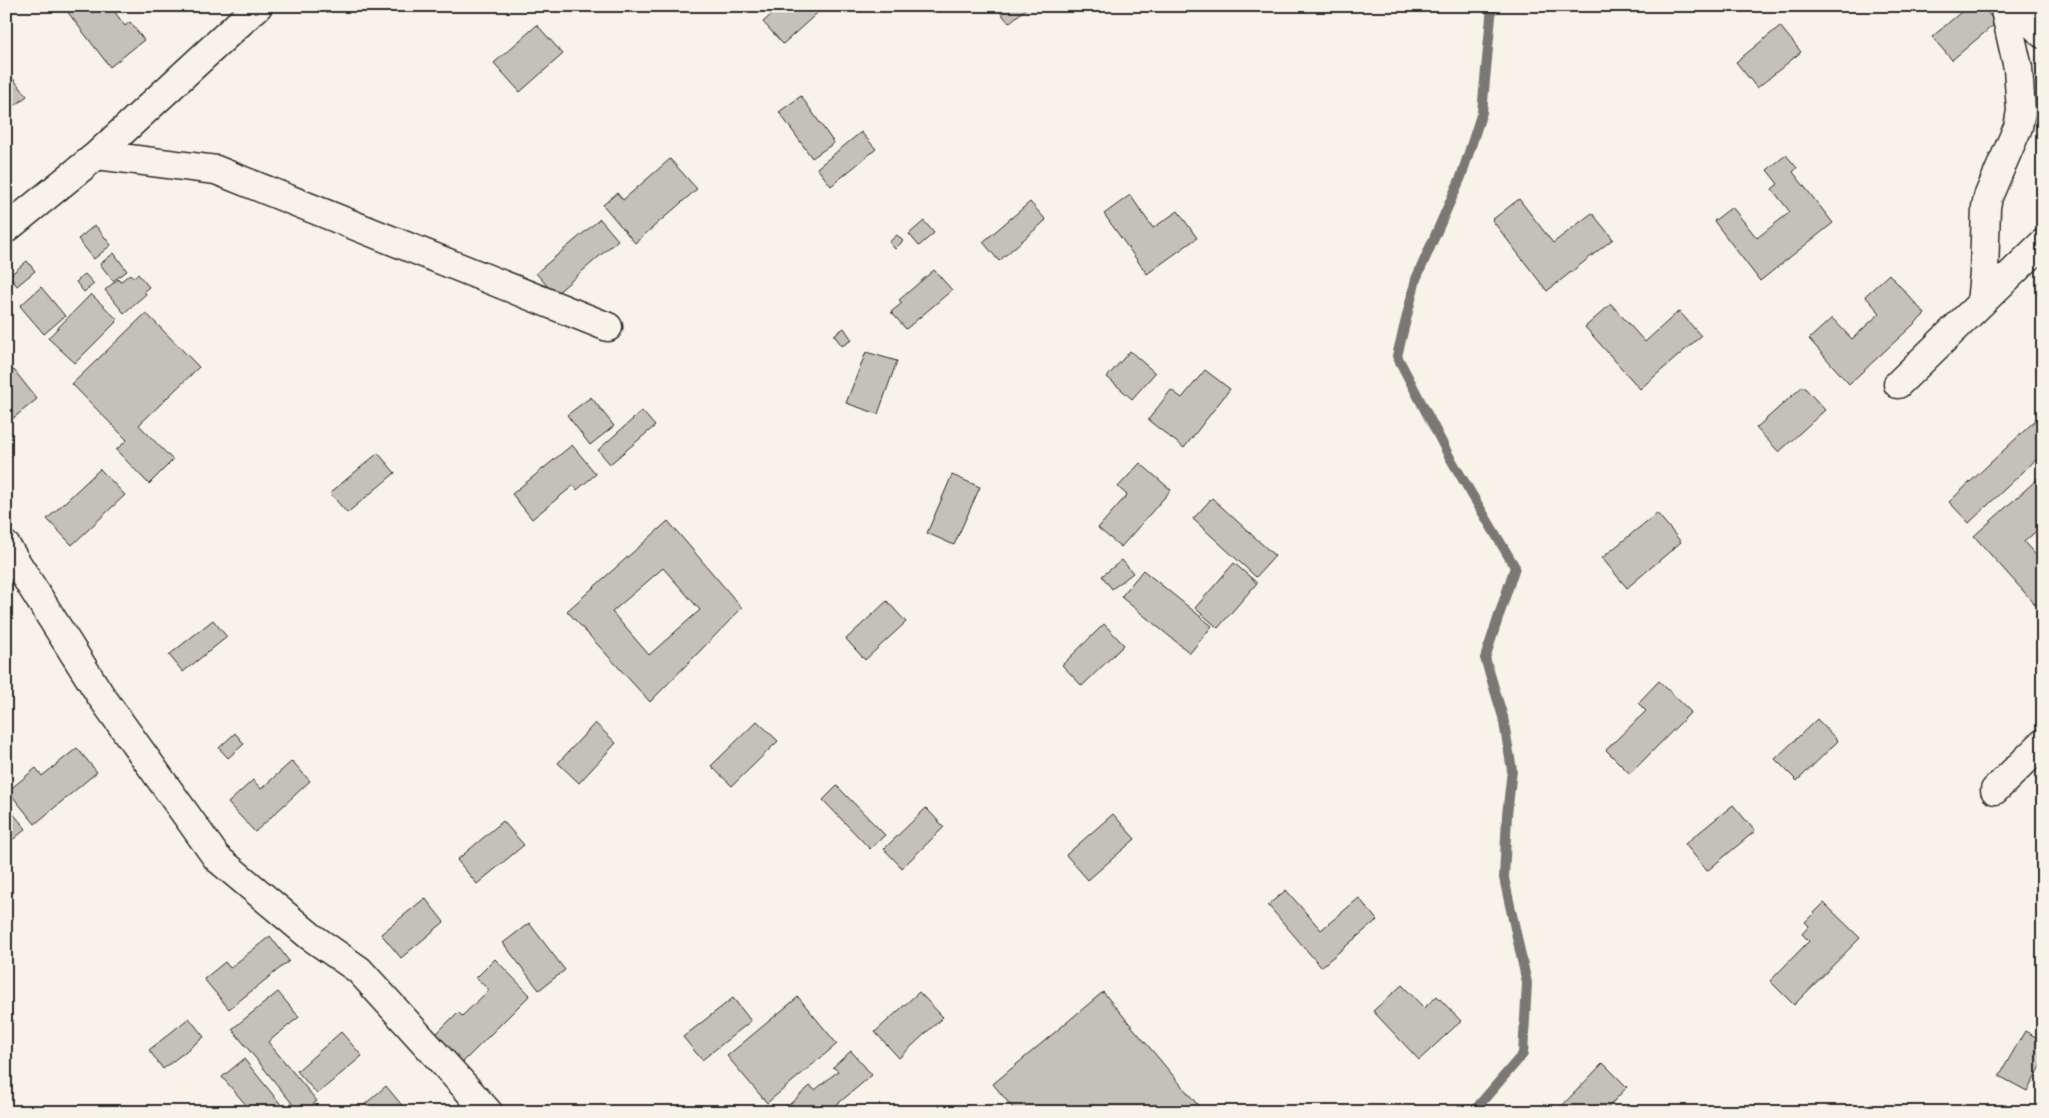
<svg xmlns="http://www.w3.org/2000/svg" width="2049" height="1118" font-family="Caveat,sans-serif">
<rect width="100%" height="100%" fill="#f7f3e8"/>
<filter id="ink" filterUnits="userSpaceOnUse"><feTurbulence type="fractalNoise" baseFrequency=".02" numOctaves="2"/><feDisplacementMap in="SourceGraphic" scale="10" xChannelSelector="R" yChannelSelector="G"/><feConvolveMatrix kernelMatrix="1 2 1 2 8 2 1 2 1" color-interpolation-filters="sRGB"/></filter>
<g filter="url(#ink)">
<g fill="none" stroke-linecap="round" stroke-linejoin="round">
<path stroke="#7a7874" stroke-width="10" d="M1473,1112l50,-58 4,-71 -23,-105 3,-63 5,-45 -9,-53 -18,-59 30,-91 -66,-111 -52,-100 19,-77 45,-102 21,-65 10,-106"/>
</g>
<path fill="#c4c1b9" stroke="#2b2b2b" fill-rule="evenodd" d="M63,6h56l-5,5 11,15 5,-4 14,18 -34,27z
M781,6h44l-42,38 -20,-22z
M995,6h34l-20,17z
M1968,6h14l14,17 -44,37 -20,-23z
M537,25l26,29 -43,38 -26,-29z
M1780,26l21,26 -44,36 -21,-26z
M6,70l21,26 -20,16 -1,-1z
M801,96l33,47 -22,15 -33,-46z
M861,132l15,17 -45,37 -14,-18z
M1786,155l11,13 -4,4 40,51 -73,58 -46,-60 18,-14 25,31 33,-26 -18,-23 6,-5 -11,-14z
M670,159l27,30 -62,54 -32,-38 14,-12 6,7z
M1130,195l23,33 25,-17 19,27 -50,36 -43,-60z
M1519,199l34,44 39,-30 21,26 -66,52 -55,-71z
M1030,202l16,18 -47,41 -16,-19z
M600,219l18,21 -63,55 -19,-22z
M924,221l10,12 -15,13 -10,-12z
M95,225l16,20 -17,14 -16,-20z
M897,235l6,6 -8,8 -6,-7z
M114,253l13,18 -14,10 -13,-17z
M27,261l8,10 -18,15 -8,-10z
M934,270l18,20 -46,39 -15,-17 11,-9 -3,-3z
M85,274l9,10 -10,8 -8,-10z
M130,274l3,3 5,-3 11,13 -5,4 2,3 -22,19 -19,-23 13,-11 2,3z
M1889,274l36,40 -76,70 -40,-45 23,-21 20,21 28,-26 -15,-17z
M41,287l24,29 -21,18 -24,-28z
M91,294l27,26 -43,43 -27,-25z
M1611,304l34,38 34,-31 22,25 -61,53 -55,-62z
M146,313l53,54 -60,58 34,35 -24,24 -33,-34 11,-10 -55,-56z
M844,328l8,12 -10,6 -8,-11z
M1130,351l25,22 -23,26 -25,-22z
M866,352l31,9 -19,53 -32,-11z
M14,370l23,29 -31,25v-48z
M1205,370l25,19 -46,59 -36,-28 23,-30 11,8z
M1803,386l22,24 -46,42 -23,-24z
M591,397l23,29 -24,19 -23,-30z
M642,411l13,15 -45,38 -12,-14z
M2043,413v40l-74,70 -20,-21z
M572,445l24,29 -19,16 -3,-5 -42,34 -20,-25z
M378,453l17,20 -48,40 -17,-20z
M1140,463l31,27 -50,57 -23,-19 29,-33 -9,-8z
M100,469l25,26 -53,50 -25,-26z
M2043,474v51l-19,17 19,21v50l-69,-77z
M952,475l28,12 -26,58 -27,-12z
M1212,498l63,58 -19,21 -63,-58z
M1657,513l24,29 -54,46 -25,-30z
M668,521l74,87 -92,94 -83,-91zM663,568l37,42 -51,45 -37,-43z
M1122,560l11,13 -21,16 -10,-13z
M1234,563l23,20 -39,45 -23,-20z
M1143,570l69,56 -22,27 -69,-56z
M887,601l19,21 -41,38 -19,-21z
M213,620l14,17 -44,35 -14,-17z
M1104,624l20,21 -42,41 -20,-21z
M1659,681l32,31 -61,62 -24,-24 40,-39 -8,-8z
M1817,719l21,22 -41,40 -22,-22z
M757,721l21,20 -46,45 -21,-20z
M595,723l21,20 -37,40 -21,-20z
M235,733l9,11 -16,14 -9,-10z
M77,748l20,24 -62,52 -27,-33 28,-23 6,8z
M292,761l18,20 -55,51 -27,-29 25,-23 8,9z
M837,786l48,49 -15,14 -47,-49z
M6,805l20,24 -20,16z
M1733,805l22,26 -48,40 -22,-27z
M926,808l18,19 -42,41 -18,-19z
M1113,814l22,25 -47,41 -22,-25z
M503,821l21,24 -47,39 -20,-24z
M1286,890l35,40 38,-32 18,22 -56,47 -53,-62z
M425,898l19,24 -43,36 -20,-24z
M1824,903l36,35 -66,67 -24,-24 39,-40 -7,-7 7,-8 -4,-4z
M529,923l36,47 -26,20 -36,-47z
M270,936l19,25 -60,48 -25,-30 21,-17 5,6z
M495,959l35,36 -68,68 -27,-28 23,-23 4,4 27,-26 -13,-12z
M1402,985l22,23 13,-12 24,25 -42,39 -46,-49z
M278,992l21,25 -31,25 49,59 -13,11h-5l-67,-83z
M919,992l24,25 -44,41 -24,-26z
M1103,992l99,118 -2,2h-184l-23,-28z
M798,997l39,47 -70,59 -40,-47z
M733,998l18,23 -49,39 -19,-23z
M189,1018l15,19 -41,32 -14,-19z
M2025,1031l18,10v22l-16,28 -28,-15z
M341,1032l21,24 -45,38 -20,-23z
M851,1051l21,24 -44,37h-47l29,-26 5,4 23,-19 -5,-4z
M244,1059l43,53h-47l7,-6 -25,-29z
M1603,1063l24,24 -23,25h-48z
M386,1086l19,23 -4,3h-45z"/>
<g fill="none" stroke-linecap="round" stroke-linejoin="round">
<g stroke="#2b2b2b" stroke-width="31">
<path id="minor" d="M2010,6l16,11 17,17
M97,155l119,15 392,157
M6,229l91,-74 161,-149
M1981,303l3,-30 2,-66 2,-10 30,-70 3,-16 -3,-43 -14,-62
M1898,384l145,-141
M6,546l95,150 116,162 93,78 49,34 129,142
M1995,790l48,-47"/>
</g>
<use href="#minor" stroke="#f7f3e8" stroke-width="28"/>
</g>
</g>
<rect width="2049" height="1118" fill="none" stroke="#f7f3e8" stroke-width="25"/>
<rect x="12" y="12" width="2024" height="1093" fill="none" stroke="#2b2b2b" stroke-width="2" filter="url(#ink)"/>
</svg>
